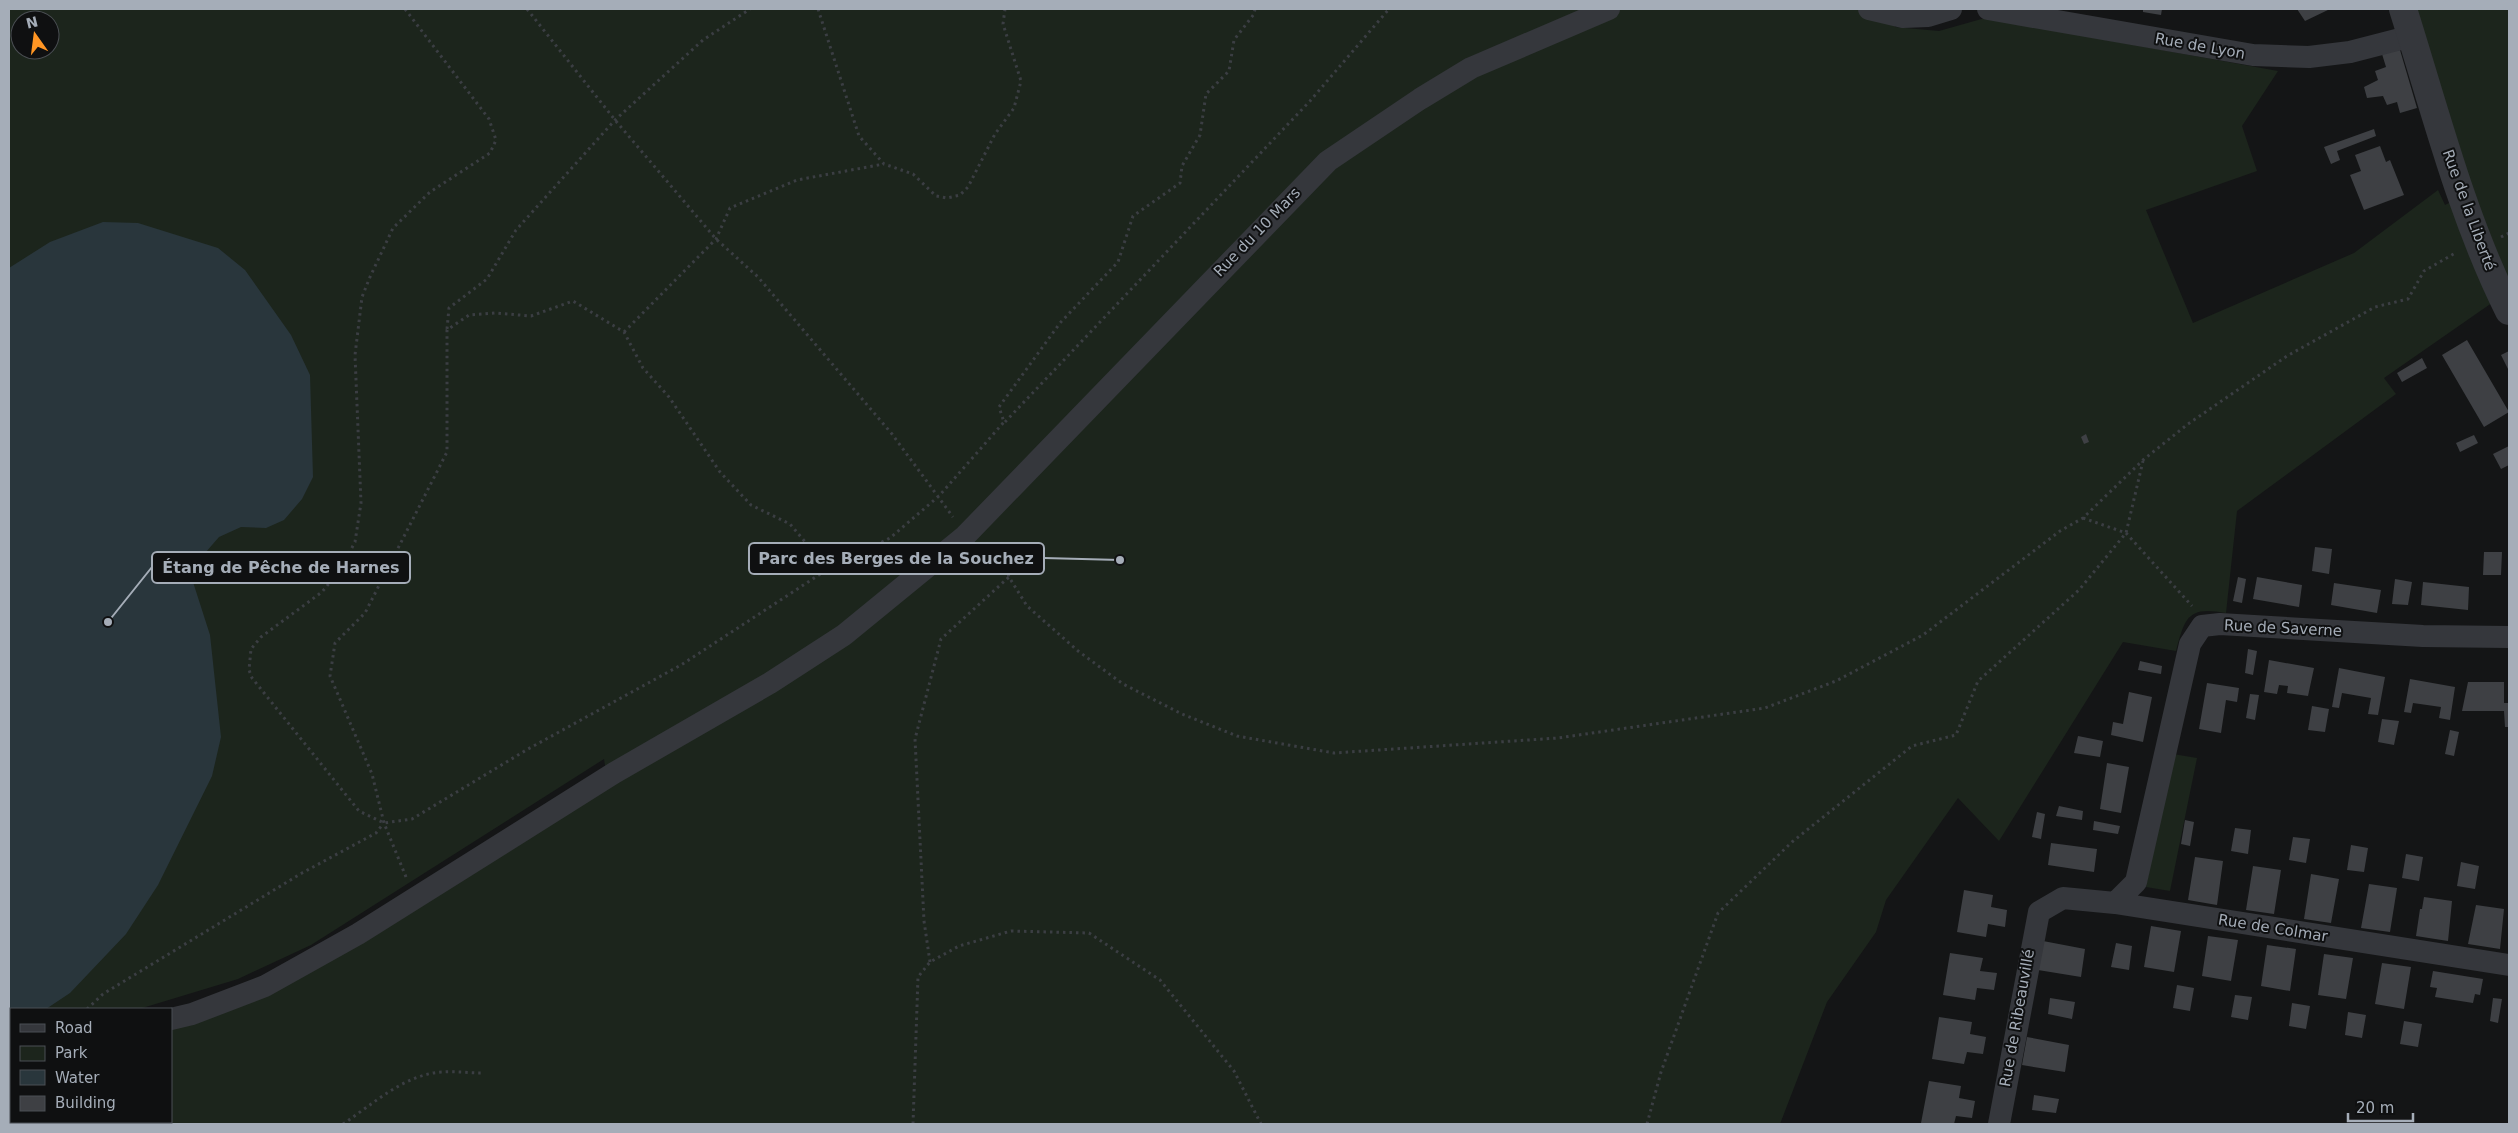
<svg xmlns="http://www.w3.org/2000/svg" width="2518" height="1133" font-family="'DejaVu Sans',sans-serif">
<rect width="100%" height="100%" fill="#141516"/>
<path fill="#1c251c" fill-rule="evenodd" d="M9,9h1877l9,18 44,4 46,-13 293,53 -36,55 15,45 -111,39 47,113 161,-70 84,-63 7,15 28,-14 -57,-182h93v282l-125,87 12,16 -159,117 -11,102c-38,-7 -41,4 -50,38l-53,-9 -124,199 -41,-43 -72,102 -10,32 -49,70 -47,122h-1771v-40l2,-1v39h160v-93l437,-244 -4,-26 -293,186 -73,34 -99,30h-128v44l-2,1zM20,20h30v30h-30z
M2173,754l24,4 -27,133 -24,-4z"/>
<path fill="#29363c" d="M103,222l35,1 80,25 27,22 46,65 19,40 3,102 -11,22 -18,21 -18,8 -25,-1 -22,10 -20,23 -6,22 17,53 11,102 -9,39 -54,109 -32,49 -56,59 -24,16h-35v10l-2,2v-753l41,-26z"/>
<path fill="#3e4044" d="M2143,9h19l-1,6 -18,-3z
M2297,9h33l-25,12z
M2400,50l17,58 -17,5 -3,-11 -10,3 -4,-9 -16,2 -3,-11 14,-7 -3,-9 11,-4 -4,-13z
M2374,129l2,7 -39,15 3,9 -9,4 -7,-17z
M2380,146l6,16 4,-2 14,35 -40,15 -14,-35 11,-4 -6,-16z
M2467,340l42,72 -25,15 -42,-72z
M2509,351v20l-8,-16z
M2422,358l5,10 -25,14 -5,-9z
M2086,434l3,8 -5,2 -3,-7z
M2474,435l4,8 -18,9 -4,-9z
M2509,446v19l-8,4 -8,-15z
M2315,547l17,2 -3,25 -17,-3z
M2484,552h18l-1,23h-18z
M2238,577l8,2 -4,24 -9,-2z
M2257,577l45,8 -3,22 -46,-8z
M2395,579l17,3 -4,23 -16,-1z
M2423,582l46,5 -1,23 -47,-5z
M2334,583l47,7 -4,23 -46,-8z
M2248,649l9,2 -4,24 -8,-2z
M2269,660l45,8 -6,28 -21,-3 1,-7 -9,-1 -2,9 -13,-2z
M2140,661l22,5 -1,8 -23,-4z
M2339,668l46,9 -7,38 -10,-1 3,-16 -29,-5 -3,15 -7,-1z
M2410,679l45,8 -5,33 -11,-2 2,-11 -28,-4 -2,10 -7,-1z
M2468,682h36v21h5v24h-4l-1,-16h-42z
M2207,683l32,5 -2,14 -11,-2 -5,33 -22,-4z
M2129,692l23,5 -9,45 -32,-7 2,-13 10,2z
M2250,694l9,1 -4,25 -9,-2z
M2312,706l17,3 -4,23 -17,-2z
M2382,719l17,2 -5,24 -16,-3z
M2450,730l9,2 -5,24 -9,-2z
M2078,736l25,5 -3,16 -26,-4z
M2107,763l22,4 -8,46 -21,-4z
M2059,806l24,5 -1,9 -26,-4z
M2037,812l8,2 -4,25 -9,-2z
M2185,820l9,2 -4,24 -9,-2z
M2094,821l26,5 -2,8 -25,-4z
M2235,828l16,2 -3,24 -17,-3z
M2293,837l17,2 -4,24 -17,-3z
M2051,843l46,6 -3,23 -46,-7z
M2351,845l17,3 -4,24 -17,-2z
M2406,854l17,3 -4,24 -17,-3z
M2195,857l28,4 -6,44 -29,-5z
M2461,862l18,4 -4,23 -18,-3z
M2253,866l28,4 -7,44 -28,-4z
M2311,874l28,5 -8,44 -27,-4z
M2369,884l28,4 -7,44 -29,-4z
M1964,890l29,5 -2,12 16,3 -2,17 -17,-3 -2,13 -29,-5z
M2424,897l28,4 -4,40 -32,-5 4,-27h2z
M2476,905l28,4 -4,40 -32,-5z
M2151,926l30,5 -7,41 -30,-5z
M2208,936l30,4 -7,41 -29,-5z
M2043,941l42,8 -4,28 -43,-7z
M2116,943l16,3 -3,24 -18,-3z
M2267,945l29,4 -6,42 -29,-5z
M1950,953l33,5 -3,13 17,2 -3,17 -17,-2 -2,12 -32,-5z
M2324,954l29,4 -7,41 -28,-4z
M2382,963l29,4 -7,42 -29,-5z
M2433,971l50,8 -3,16 -5,-1 -2,9 -38,-6 2,-9 -7,-1z
M2177,985l17,3 -4,23 -17,-3z
M2235,995l17,2 -4,23 -17,-3z
M2050,998l25,4 -3,17 -24,-5z
M2493,998l9,1 -4,24 -8,-2z
M2292,1003l18,3 -4,23 -17,-3z
M2348,1012l18,3 -4,23 -17,-3z
M1939,1017l33,5 -2,12 16,3 -3,17 -16,-2 -3,12 -32,-5z
M2404,1021l18,3 -4,23 -18,-3z
M2027,1037l42,8 -4,27 -43,-7z
M1929,1081l32,5 -2,12 16,3 -3,17 -16,-2 -2,8 -33,-1z
M2034,1095l25,4 -3,14 -24,-3z"/>
<g fill="none" stroke-linecap="round" stroke-linejoin="round">
<path stroke="#3b3e43" stroke-width="3" stroke-dasharray="2.5 4" stroke-linecap="butt" d="M405,9l84,110 7,21 -6,13 -60,39 -37,36 -23,49 -8,20 -7,58 6,148 -6,39 -15,28 -18,22 -61,45 -10,12 -2,21 3,8 107,133 25,12 28,-4 116,-70 153,-84 147,-96 62,-31 49,-42 65,-74 -5,-15 61,-84 58,-61 15,-46 47,-33 2,-17 18,-31 6,-41 23,-23 5,-31 20,-26 1,-5
M527,9l88,111 101,119 42,38 134,157 61,83
M818,9l41,127 25,28 29,10 23,22 11,2 13,-3 8,-8 27,-53 19,-26 7,-27 -18,-57 2,-15
M2501,237l8,-4
M447,329l2,-21 38,-29 29,-49 99,-110 88,-80 47,-31
M624,332l92,-93 14,-31 67,-28 87,-16
M1005,422l305,-321 79,-92
M2083,518l43,15 66,73
M983,547l21,14 5,16 18,29 51,45 45,33 59,30 55,22 97,17 224,-15 207,-30 71,-27 87,-46 137,-104 23,-13 60,-58 45,-36 99,-68 88,-49 33,-8 16,-28 33,-19
M406,877l-22,-54 -12,-49 -42,-98 5,-33 30,-30 82,-161v-122l22,-15 26,-2 36,3 42,-15 51,31 19,36 26,29 51,75 31,33 39,19 38,45
M930,962l-6,-41 -9,-182 26,-100 68,-62
M87,1009l16,-15 199,-121 74,-40 7,-9
M343,1124c30,-20 62,-50 99,-52 13,-1 27,1 40,1
M913,1124l5,-147 12,-15 29,-16 52,-15 78,2 71,47 74,91 27,53
M1647,1124l14,-52 57,-159 74,-71 120,-96 44,-11 22,-54 101,-91 47,-57 17,-72"/>
<path stroke="#35373c" stroke-width="22" d="M1869,9l34,8 25,-1 23,-7
M1988,9l265,46 56,2 41,-5 62,-16
M2115,903l21,-21 54,-238 12,-18 18,-2 203,12 86,1
M171,1019l21,-5 73,-28 93,-52 256,-161 156,-90 74,-48 121,-99 363,-375 92,-62 51,-31 138,-59
M9,1074l2,-2
M1999,1124l40,-212 24,-14 52,5 394,62"/>
<path stroke="#35373c" stroke-width="28" d="M2403,9c32,101 58,206 106,302"/>
</g>
<g text-anchor="middle" dominant-baseline="central" stroke-width="4" stroke-linejoin="round" paint-order="stroke">
<g font-size="15" fill="#a5adb8" stroke="#0f1011">
<text transform="translate(2200 46) rotate(10)">Rue de Lyon</text>
<text transform="translate(2469 210) rotate(70)">Rue de la Liberté</text>
<text transform="translate(1257 232) rotate(-46)">Rue du 10 Mars</text>
<text transform="translate(2283 628) rotate(3)">Rue de Saverne</text>
<text transform="translate(2273 928) rotate(9)">Rue de Colmar</text>
<text transform="translate(2017 1018) rotate(-80)">Rue de Ribeauvillé</text>
</g>
</g>
<path fill="none" stroke="#a5adb8" stroke-width="2" d="M1120 560L1044 558M108 622L152 567"/>
<g fill="#a5adb8" stroke="#0f1011" stroke-width="2">
<circle cx="1120" cy="560" r="5"/>
<circle cx="108" cy="622" r="5"/>
</g>
<g fill="#0f1011" stroke="#a5adb8" stroke-width="2">
<rect x="749" y="543" width="295" height="31" rx="5"/>
<rect x="152" y="552" width="258" height="31" rx="5"/>
</g>
<g font-size="16" text-anchor="middle" font-weight="bold" fill="#a5adb8">
<text x="896" y="564">Parc des Berges de la Souchez</text>
<text x="281" y="573">Étang de Pêche de Harnes</text>
</g>
<rect width="2518" height="1133" fill="none" stroke="#a5adb8" stroke-width="20"/>
<rect x="10" y="1008" width="162" height="115" fill="#0f1011" stroke="#4b4f54"/>
<rect x="20" y="1024" width="25" height="8" fill="#35373c" stroke="#4b4f54"/>
<text x="55" y="1033" font-size="15" fill="#a5adb8">Road</text>
<rect x="20" y="1046" width="25" height="15" fill="#1c251c" stroke="#4b4f54"/>
<text x="55" y="1058" font-size="15" fill="#a5adb8">Park</text>
<rect x="20" y="1070" width="25" height="15" fill="#29363c" stroke="#4b4f54"/>
<text x="55" y="1083" font-size="15" fill="#a5adb8">Water</text>
<rect x="20" y="1096" width="25" height="15" fill="#3e4044" stroke="#4b4f54"/>
<text x="55" y="1108" font-size="15" fill="#a5adb8">Building</text>
<g transform="translate(35 35) rotate(346)"><circle r="24" fill="#0f1011" stroke="#4b4f54"/>
<path d="M0-4L9 19L0 12L-9 19Z" fill="#ff9624"/>
<text y="-8" font-size="14" font-weight="bold" text-anchor="middle" fill="#a5adb8">N</text>
</g>
<path d="M2348 1113v8h65v-8" fill="none" stroke="#a5adb8" stroke-width="2.5"/>
<text x="2356" y="1113" font-size="15" fill="#a5adb8" stroke="#0f1011" stroke-width="4" paint-order="stroke">20 m</text>
</svg>
